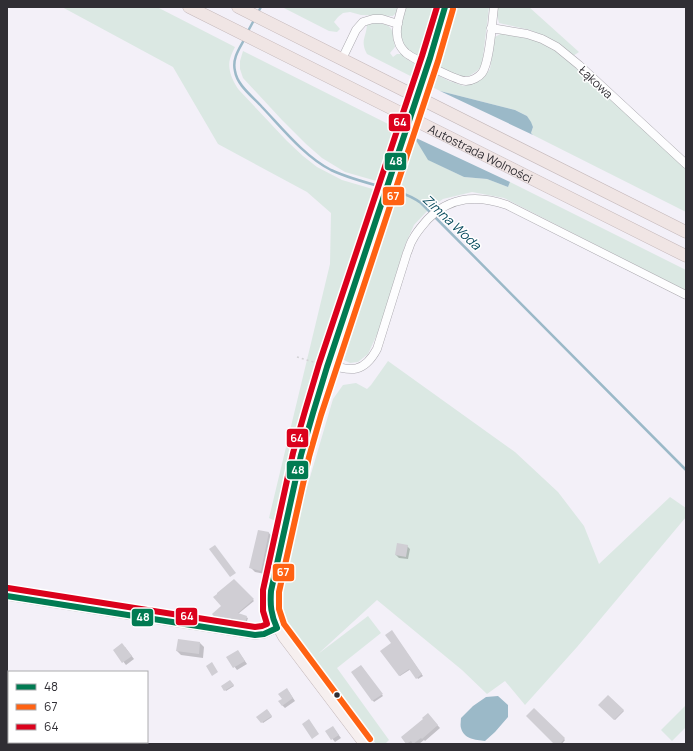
<svg xmlns="http://www.w3.org/2000/svg" width="693" height="751" font-family="Manrope,sans-serif">
<rect width="100%" height="100%" fill="#f3f0f8"/>
<path fill="#dbe8e3" d="M62,7h95l78,40c-2,4 -4,8 -5,12 -3,10 3,23 9,31l48,51 16,15 14,11 25,13 34,10 -66,210 -12,39 -20,83 -9,-4 61,-254 1,-51 -24,-21 -89,-48 -45,-77z
M282,7h115v5l-4,4 -32,-1 -11,-3 -7,1 -5,4 -4,5 6,7 -3,3 -8,-1z
M406,7h29l-13,47 18,9 2,-2 10,-54h37l-7,58 -5,6 -8,5h-12l-49,-26c-12,-14 -6,-27 -2,-43z
M498,7h31l50,45 -6,4 -25,-18 -18,-8 -31,-7 -2,-8z
M376,23c18,1 17,8 19,24l-5,6 3,4 4,-3h4l7,6 41,21 15,5 10,-3 10,-6 6,-8 5,-32 7,-4 37,8 17,9 130,117v45l-153,-77 -2,-2 2,-6 -6,-11 -12,-6 -75,-19 -73,-37c-7,-13 -1,-16 0,-29z
M243,51l171,86 15,23 35,17 23,2 21,8 2,-5 176,88v21l-182,-93 -32,-6 -29,7 -12,8 -17,18 -9,20 -26,85 -11,24 -10,8 -8,1 -6,-3 -4,-8 61,-164 -56,-16 -23,-14 -16,-14 -24,-24 -39,-42 -3,-9v-8z
M388,361l127,91 43,40 26,34 15,38 71,-67 16,11v9l-109,130 -52,58 -20,-24 -18,13 -25,-24 -85,-70 -59,54 50,-38 13,17 -44,35 52,72 -4,4h-9l-62,-87 -3,2 -26,-30 -9,-23 2,-20 55,-187 10,-14 13,-2 11,6 4,-4z
M686,705v22l-14,14 -11,-11z"/>
<path fill="#9bb9c8" d="M440,91l75,19 12,6 4,6 2,5 -2,6 2,2z
M414,137l96,45 -2,5 -21,-8 -23,-2 -36,-17z
M498,696l10,9v12l-13,15 -10,9c-10,-1 -21,-2 -24,-13 -1,-3 0,-7 0,-10l12,-12 13,-9z"/>
<path fill="#0003" d="M259,531l10,2 4,5 -8,36 -10,-2 -4,-4z
M407,546l3,3 -2,10 -9,-1 -3,-3z
M234,580l20,21 -16,13 10,4 -2,6 -6,-2 -2,2 -4,-6 -4,3 -3,-4 -4,3 -2,-2 -3,2 -5,-6 10,-8z
M393,633l30,43 -5,3 -7,-10 -11,7 -1,-1z
M200,643l4,4 -1,11 -22,-3 -4,-4z
M125,647l9,12 -8,6 -12,-15z
M238,651l9,13 -10,6 -9,-12z
M362,667l21,29 -9,6 -22,-30z
M231,682l3,4 -8,5 -4,-5z
M9,687v15l-2,1v-14z
M289,692l6,9 -10,7 -3,-3z
M608,696l16,15 -9,9 -15,-15z
M534,709l31,31 -3,4h-6z
M268,711l4,6 -9,6 -1,-1z
M430,717l10,11 -15,13 -1,-1 -5,4h-4l-1,-1 -1,1h-5l-6,-6 22,-19z
M335,730l6,8 -6,4 -9,-11z"/>
<g fill="none" stroke-linecap="round" stroke-linejoin="round">
<path stroke="#9bb9c8" stroke-width="2.5" d="M257,14l4,-7
M247,33l7,-13
M244,40c-5,9 -12,19 -9,31 2,14 17,25 27,36 20,21 43,50 69,63 17,8 36,13 55,18
M391,189c11,4 21,7 30,14l265,267"/>
</g>
<path fill="#d0ced4" d="M258,530l11,2 -8,39 -12,-3z
M397,543l11,2 -2,12 -11,-2z
M215,545l21,28 -6,4 -21,-28z
M234,579l20,20 -16,14 9,3 -2,8 -6,-2 -2,2 -5,-6 -4,3 -3,-4 -3,3 -2,-2 -4,1 -4,-5 9,-8 -8,-9 4,-3v-1z
M392,630l30,44 -6,5 -7,-10 -10,7 -19,-25 11,-8 -6,-8z
M178,639l22,3 -1,12 -23,-3z
M122,643l10,13 -10,7 -9,-13z
M238,650l7,11 -12,7 -7,-11z
M212,662l6,10 -6,4 -6,-10z
M361,665l22,29 -11,7 -21,-29z
M230,680l4,5 -10,6 -3,-5z
M287,688l6,10 -11,8 -4,-5 4,-2 -4,-5z
M608,695l16,15 -10,10 -16,-15z
M534,708l31,30 -5,6h-6l-28,-28z
M267,709l5,7 -11,7 -5,-6z
M428,713l10,12 -16,14 -1,-1 -8,6 -2,-3 -5,3 -5,-7 22,-18 -1,-1z
M309,719l10,15 -7,5 -10,-15z
M333,726l6,9 -8,5 -6,-9z"/>
<g fill="none" stroke-linecap="round" stroke-linejoin="round">
<g stroke="#aaa8ae" stroke-width="9">
<path id="minor" d="M402,7c-3,11 -8,25 -3,36 1,4 4,7 7,10 8,6 51,28 60,28 6,0 13,-4 16,-8 8,-11 10,-51 12,-66
M491,28l36,6 15,5 15,8 22,18 107,99
M342,59l14,-29 7,-8 10,-3h9l16,5
M328,364c23,8 36,9 49,-15l30,-96c2,-4 3,-10 6,-14 4,-8 10,-14 15,-20 23,-23 50,-24 79,-14l179,90
M7,596l248,39 9,-1 13,-6"/>
</g>
<g stroke="#c4b8ba" stroke-width="11">
<path id="major" d="M430,58l15,-51
M364,744l-81,-107 -10,-19 -3,-13 2,-21 11,-50 18,-79 12,-42 71,-213"/>
</g>
<g stroke="#c4b8ba" stroke-width="13">
<g id="highway">
<path id="s1" d="M189,7l497,249"/>
<path d="M238,7l448,225"/>
</g>
</g>
<path stroke="#d2d2d5" stroke-width="1.5" stroke-dasharray="2 3" stroke-linecap="butt" d="M297,357l23,7"/>
<use href="#minor" stroke="#fdfdfe" stroke-width="8"/>
<use href="#major" stroke="#f6efef" stroke-width="10"/>
<use href="#highway" stroke="#f0e5e4" stroke-width="12"/>
<g stroke="#c4b8ba" stroke-width="11" stroke-linecap="butt">
<path id="major-bridge" d="M384,200l46,-142"/>
</g>
<use href="#major-bridge" stroke="#f6efef" stroke-width="10"/>
<g stroke="#fff" stroke-width="9">
<path id="bus-1" d="M7,596l248,39 9,-1 13,-6
M277,628c-6,-13 -7,-23 -6,-37l30,-136 12,-42 14,-46 103,-309 15,-51"/>
</g>
<g stroke="#fff" stroke-width="9">
<path id="bus-2" d="M370,739l-86,-115 -5,-15v-17l30,-135 12,-42 117,-354 15,-52"/>
</g>
<g stroke="#fff" stroke-width="9">
<path id="bus-3" d="M8,588l247,39 7,-1 5,-2 -4,-13v-21l30,-137 12,-42 14,-47 103,-308 15,-49"/>
</g>
<use href="#bus-1" stroke="#017b52" stroke-width="6"/>
<use href="#bus-2" stroke="#ff6213" stroke-width="6"/>
<use href="#bus-3" stroke="#db011c" stroke-width="6"/>
</g>
<circle fill="#302e34" stroke="#fff" stroke-width="1.5" cx="337" cy="695" r="3.5"/>
<g text-anchor="middle" dominant-baseline="central" stroke-width="3" stroke-linejoin="round" paint-order="stroke">
<g font-size="12" fill="#302e34" stroke="#fff">
<text transform="translate(596 82) rotate(43)">Łąkowa</text>
<text stroke="none"><textPath href="#s1" startOffset="326">Autostrada Wolności</textPath></text>
</g>
<g font-size="13" font-style="italic" fill="#094b5e" stroke="#fff">
<text transform="translate(452 222) rotate(43)">Zimna Woda</text>
</g>
</g>
<g stroke="#fff" stroke-width="1.5">
<rect x="388" y="113" width="23" height="19" rx="4" fill="#db011c"/>
<rect x="384" y="152" width="23" height="19" rx="4" fill="#017b52"/>
<rect x="382" y="186" width="23" height="20" rx="4" fill="#ff6213"/>
<rect x="286" y="428" width="23" height="20" rx="4" fill="#db011c"/>
<rect x="286" y="460" width="23" height="20" rx="4" fill="#017b52"/>
<rect x="272" y="563" width="23" height="19" rx="4" fill="#ff6213"/>
<rect x="175" y="607" width="23" height="19" rx="4" fill="#db011c"/>
<rect x="131" y="608" width="23" height="19" rx="4" fill="#017b52"/>
</g>
<g font-size="11" text-anchor="middle" font-weight="bold" fill="#fff">
<text x="400" y="126">64</text>
<text x="396" y="165">48</text>
<text x="393" y="200">67</text>
<text x="297" y="442">64</text>
<text x="298" y="474">48</text>
<text x="283" y="576">67</text>
<text x="187" y="620">64</text>
<text x="143" y="621">48</text>
</g>
<rect width="693" height="751" fill="none" stroke="#302e34" stroke-width="16"/>
<rect x="8" y="671" width="140" height="72" fill="#ffffff" stroke="#acabae"/>
<rect x="16" y="684" width="20" height="6" fill="#017b52" stroke="#acabae"/>
<text x="44" y="691" font-size="12" fill="#302e34">48</text>
<rect x="16" y="704" width="20" height="6" fill="#ff6213" stroke="#acabae"/>
<text x="44" y="711" font-size="12" fill="#302e34">67</text>
<rect x="16" y="724" width="20" height="6" fill="#db011c" stroke="#acabae"/>
<text x="44" y="731" font-size="12" fill="#302e34">64</text>
</svg>
